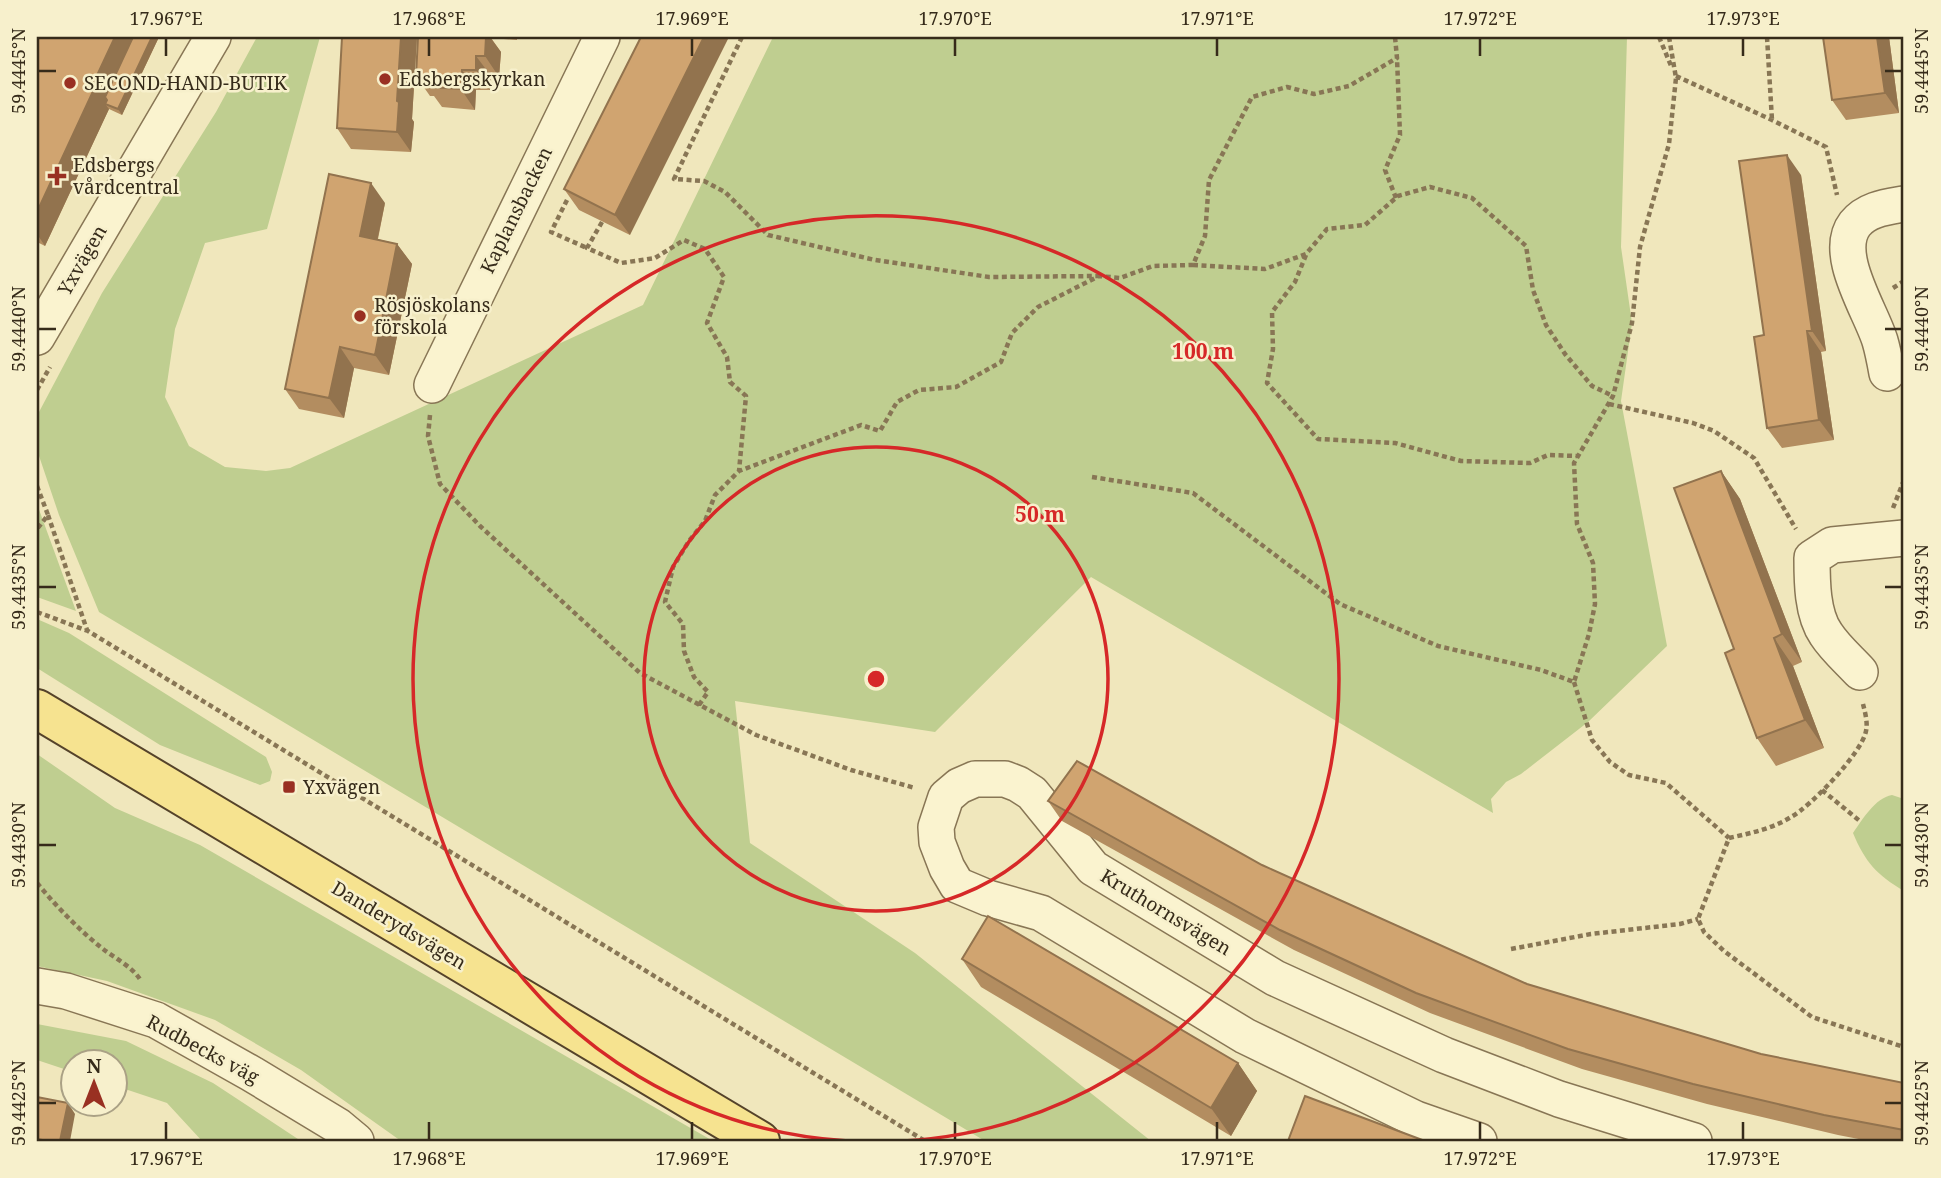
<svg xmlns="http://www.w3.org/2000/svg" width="1941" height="1178" font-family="'Noto Serif',serif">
<rect width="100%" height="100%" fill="#f0e7bc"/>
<path fill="#bfce90" d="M257,37h63l-53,192 -62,14 -30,86 -10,68 24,49 36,21 41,4 24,-3 353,-163 130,-268h854l-6,210 11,76 -11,78 46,245 -79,76 -67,52 -15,8 -15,17 2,14 -402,-236 -156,155 -200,-31 15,142 165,110 236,188h-166l-886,-529 -40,-97 -22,-65 2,-38 63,-119 114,-181z
M37,504l39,107 -39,-14z
M37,619l32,14 197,124 6,15 -2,9 -10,4 -100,-40 -123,-77z
M37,754l78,54 85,37 513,296h-312l-100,-71 -86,-50 -108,-39 -70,-15z
M1892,795l12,4v92c-27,-16 -39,-29 -51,-58 10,-14 22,-35 39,-38z
M37,1024l89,17 87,42 88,58h-99l-35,-38 -51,-17v-24h-42l-1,10 -36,-12z"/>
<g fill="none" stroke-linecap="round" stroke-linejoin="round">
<g stroke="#887655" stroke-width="38">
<path id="minor" d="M37,337l176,-300
M1887,373c-2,-11 -4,-22 -7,-32 -9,-30 -48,-87 -25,-117 12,-15 32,-17 49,-20
M432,385l170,-348
M1860,672c-11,-12 -25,-24 -34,-38 -14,-20 -14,-53 -14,-76l20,-13 72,-7
M37,986l29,5 90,29 96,54 86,52 18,15
M1479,1141l-63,-22 -171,-83 -204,-123 -53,-15 -31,-13 -10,-17 -10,-26 -1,-15 10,-30 13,-11 16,-7h30l13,5 14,9 61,75 182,110 169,77 115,44 135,42"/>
</g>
<g stroke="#55432a" stroke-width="42">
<path id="major" d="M37,709l723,432"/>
</g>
<path stroke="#887655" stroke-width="4.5" stroke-dasharray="5 3.5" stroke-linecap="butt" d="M742,37l-68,142 30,2 21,11 43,43 107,25 114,17 109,-1
M1659,37l13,31
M1767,37l5,83
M1676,76l96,44 54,27 11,48
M1396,198l-11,-28 15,-35 -3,-77
M567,200l-16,32 36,16
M602,222l-15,26 34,15 34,-5 29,-18 21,9 19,28 -17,46 20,34 3,25 16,14 -7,75
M1306,255l-11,27 -23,30 1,37 -6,34 51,56 77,4 66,18 69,2 18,-8 30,1
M1193,265l72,4 41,-15 21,-25 38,-4 33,-29 32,-9 42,11 54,48 7,44 13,35 19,29 27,32 21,10
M1893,288l11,-7
M37,390l13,-23
M1609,404l84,19 21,8 40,27 42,71
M430,415l-2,21 12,48 40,42 160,147 116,62 95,35 64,18
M1092,477l101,16 147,111 98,42 103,24 33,12 15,-48 6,-30 -2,-41 -16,-39 -3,-61 39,-67 19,-73 8,-76 29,-103 7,-66 -7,-41
M37,486l11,29 -11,14
M1893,508l11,-28
M48,515l39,115
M37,612l51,19 837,510
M1574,682l18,58 18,22 19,13 37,8 63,55
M1863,704c2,8 5,19 3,27 -4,22 -56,76 -75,86 -19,12 -40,16 -62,21l-31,81 6,13 20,19 88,66 92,30
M699,705l9,-13 -14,-15 -10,-26 -1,-27 -18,-22 8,-35 16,-26 16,-20 10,-26 24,-24 122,-46 19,6 17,-29 22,-12 37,-3 45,-25 11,-29 26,-26 61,-31 21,2 33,-12 40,-1 12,-29 4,-56 43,-83 35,-10 27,7 35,-8 48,-28 -2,-21
M1822,790l39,32
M37,883c20,24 42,47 66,66 13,10 30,18 38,32
M1511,949l80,-15 89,-10 18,-5"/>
<use href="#minor" stroke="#faf3cf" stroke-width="35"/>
<use href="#major" stroke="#f6e390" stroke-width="38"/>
</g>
<path fill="#b38d60" d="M37,37h122l-37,78 -13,-6 -64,137 -8,-4z
M342,37h75l-5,82 2,3 -3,30 -60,-3 -14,-21z
M418,37h99v3l-26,-2 10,14 -2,25 -8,-1 -1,14h-14l-1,20 -33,-3 -8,-11h-4l-14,-20z
M641,37l-11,198 -51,-25 -15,-21z
M1823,37h66l10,76 -53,7 -14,-20z
M1801,175l25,176 -5,1 13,88 -52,8 -15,-20 -3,-93z
M385,203l-7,36 19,5 15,20 -23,111 -35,-7 -10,50 -45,-9 -14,-20z
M1721,471l19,28 62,163 -9,4 31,82 -48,18 -19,-28 -23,-89z
M1048,801l214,64 265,119 234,70 143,29v58h-35l-31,-6 -131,-31 -125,-35 -152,-56 -136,-63 -232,-129z
M962,959l276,104 19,28 -26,45 -250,-149z"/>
<path fill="#92734e" d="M115,37h24l-34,67 4,5 -64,137 -8,-12v-22l56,-128z
M152,37h7l-37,78 -4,-6z
M401,37h16l-5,82 2,3 -3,30 -14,-20v-31z
M486,37h4l11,15 -2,25 -14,-21z
M704,37h25l-99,198 -15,-20z
M1877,37h12l10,76 -14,-20z
M476,56l15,20 -1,14 -14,-20z
M462,70l14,20 -1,20 -14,-21z
M1787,155l14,20 25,176 -14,-20z
M371,183l14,20 -11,53 -14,-20z
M397,244l15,20 -23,111 -14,-20z
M1807,331l14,21 13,88 -15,-20z
M340,347l14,21 -10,50 -15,-20z
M1721,471l19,28 62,163 -20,-28z
M1774,638l19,28 31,82 -19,-28z
M1238,1063l19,28 -26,45 -20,-28z
M68,1103l7,11 -5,27h-10z"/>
<path fill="#d0a470" stroke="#92734e" stroke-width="2" d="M37,37h78l-22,47 3,1 -59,127z
M133,37h19l-34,72 -13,-5 2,-4 -2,-3z
M342,37h59l-4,64 2,1 -2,30 -60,-4z
M418,37h68l-1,19h-9v14h-14l-1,19 -33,-2 1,-11h-13z
M641,37h63l-89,178 -51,-26z
M1823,37h54l8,56 -53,7z
M1787,155l25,176h-5l12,89 -52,8 -13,-91 10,-2 -25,-174z
M329,174l42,9 -11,53 37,8 -22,111 -35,-8 -11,51 -44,-9z
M1721,471l61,163 -8,4 31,82 -48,18 -32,-85 9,-4 -60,-161z
M1077,761l185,104 265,119 234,70 143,29v47l-80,-15 -131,-31 -125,-35 -152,-56 -136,-63 -232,-129z
M988,916l250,147 -27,45 -249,-149z
M1305,1096l120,45h-137z
M37,1097l31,6 -8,38h-12l-11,-2z"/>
<path fill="none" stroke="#362b1a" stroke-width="2.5" d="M166,38v18M429,38v18M692,38v18M955,38v18M1217,38v18M1480,38v18M1743,38v18M38,71h18M1885,71h17M38,329h18M1885,329h17M38,587h18M1885,587h17M38,845h18M1885,845h17M38,1103h18M1885,1103h17M166,1122v18M429,1122v18M692,1122v18M955,1122v18M1217,1122v18M1480,1122v18M1743,1122v18"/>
<g fill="none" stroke="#d62828" stroke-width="3.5">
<circle cx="876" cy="679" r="232"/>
<path d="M848 1141A463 463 0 1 1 904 1141"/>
</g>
<g fill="#993022" stroke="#f7f0cc" stroke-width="2.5">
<circle cx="385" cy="79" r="7"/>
<circle cx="70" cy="83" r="7"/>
<path d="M53.5 165.5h7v7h7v7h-7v7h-7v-7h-7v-7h7z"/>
<circle cx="360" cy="316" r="7"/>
<rect x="282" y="780" width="14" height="14" rx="3.5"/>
</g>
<g text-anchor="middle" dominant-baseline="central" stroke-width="5" stroke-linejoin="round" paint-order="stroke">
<g font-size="19" fill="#362b1a" stroke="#f7f0cc" text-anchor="start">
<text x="399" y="79">Edsbergskyrkan</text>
<text x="84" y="83">SECOND-HAND-BUTIK</text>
<text x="73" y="165">Edsbergs<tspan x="73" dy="22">vårdcentral</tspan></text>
<text x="374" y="305">Rösjöskolans<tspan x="374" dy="22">förskola</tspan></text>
<text x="303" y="787">Yxvägen</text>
</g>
<g font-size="19" fill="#362b1a" stroke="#f7f0cc">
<text transform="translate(516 210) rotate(-64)">Kaplansbacken</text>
<text transform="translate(82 260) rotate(-60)">Yxvägen</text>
<text transform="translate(1166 912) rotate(31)">Kruthornsvägen</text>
<text transform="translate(399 925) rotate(31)">Danderydsvägen</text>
<text transform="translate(203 1049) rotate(28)">Rudbecks väg</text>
</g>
</g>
<circle cx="876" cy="679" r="10" fill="#d62828" stroke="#f7f0cc" stroke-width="3.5"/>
<g font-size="21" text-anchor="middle" font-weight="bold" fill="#d62828" stroke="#f7f0cc" stroke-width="5" stroke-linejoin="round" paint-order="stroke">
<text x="1203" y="359">100 m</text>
<text x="1040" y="522">50 m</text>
</g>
<rect width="1941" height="1178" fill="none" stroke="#f7f0cc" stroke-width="77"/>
<g transform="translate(94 1083)"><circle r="33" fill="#f7f0cc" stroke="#aaa185" stroke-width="2"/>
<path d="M0-5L12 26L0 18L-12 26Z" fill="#993022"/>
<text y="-10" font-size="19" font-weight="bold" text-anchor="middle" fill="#362b1a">N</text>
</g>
<rect x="38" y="38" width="1864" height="1102" fill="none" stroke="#362b1a" stroke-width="2.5"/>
<g font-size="18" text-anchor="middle" fill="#362b1a">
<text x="166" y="25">17.967°E</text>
<text x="429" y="25">17.968°E</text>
<text x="692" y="25">17.969°E</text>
<text x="955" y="25">17.970°E</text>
<text x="1217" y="25">17.971°E</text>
<text x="1480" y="25">17.972°E</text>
<text x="1743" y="25">17.973°E</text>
<text transform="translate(19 71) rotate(-90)" y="6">59.4445°N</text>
<text transform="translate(1922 71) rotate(-90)" y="6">59.4445°N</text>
<text transform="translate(19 329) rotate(-90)" y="6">59.4440°N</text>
<text transform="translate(1922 329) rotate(-90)" y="6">59.4440°N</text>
<text transform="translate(19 587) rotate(-90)" y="6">59.4435°N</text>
<text transform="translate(1922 587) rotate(-90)" y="6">59.4435°N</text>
<text transform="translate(19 845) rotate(-90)" y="6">59.4430°N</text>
<text transform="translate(1922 845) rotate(-90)" y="6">59.4430°N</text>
<text transform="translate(19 1103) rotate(-90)" y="6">59.4425°N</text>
<text transform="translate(1922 1103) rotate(-90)" y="6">59.4425°N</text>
<text x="166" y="1165">17.967°E</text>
<text x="429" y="1165">17.968°E</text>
<text x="692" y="1165">17.969°E</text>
<text x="955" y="1165">17.970°E</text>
<text x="1217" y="1165">17.971°E</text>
<text x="1480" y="1165">17.972°E</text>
<text x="1743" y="1165">17.973°E</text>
</g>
</svg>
